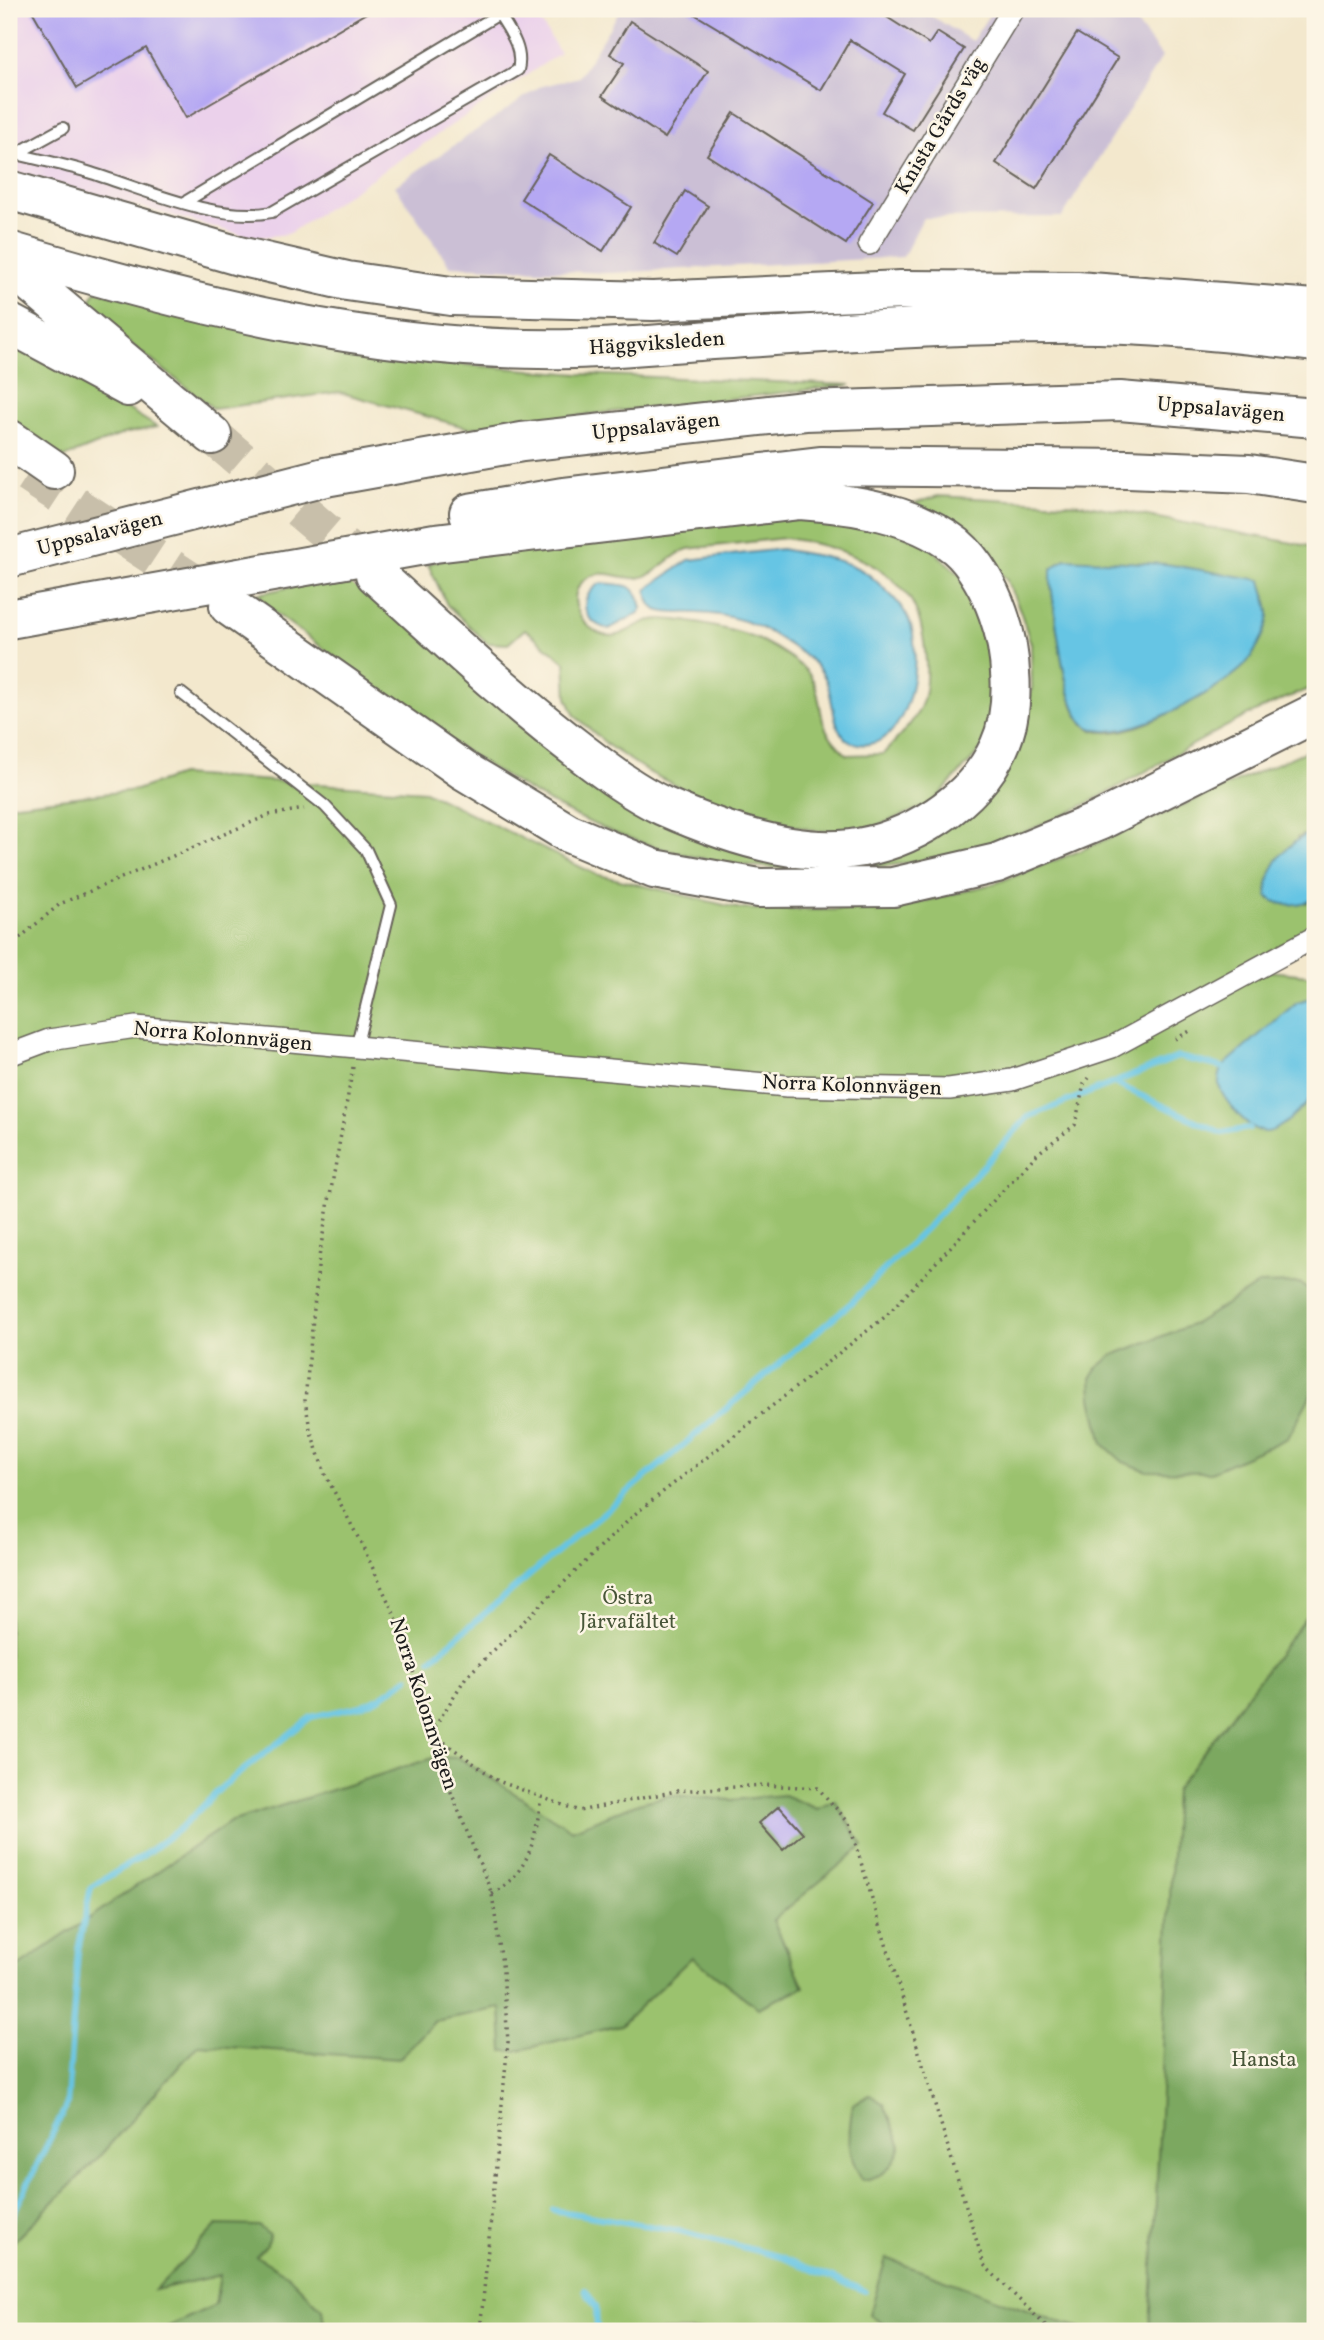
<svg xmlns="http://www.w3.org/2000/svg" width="1324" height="2340" font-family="Vollkorn,serif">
<rect width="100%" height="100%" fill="#fcf5e5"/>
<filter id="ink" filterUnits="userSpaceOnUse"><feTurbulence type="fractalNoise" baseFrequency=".0143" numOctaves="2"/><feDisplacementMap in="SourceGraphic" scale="14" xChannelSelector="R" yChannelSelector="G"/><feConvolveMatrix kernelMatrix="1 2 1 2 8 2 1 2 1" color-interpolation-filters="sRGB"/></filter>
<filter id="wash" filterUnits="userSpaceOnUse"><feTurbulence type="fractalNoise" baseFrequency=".00686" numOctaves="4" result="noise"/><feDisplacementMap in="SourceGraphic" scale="28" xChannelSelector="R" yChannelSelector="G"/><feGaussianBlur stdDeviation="1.57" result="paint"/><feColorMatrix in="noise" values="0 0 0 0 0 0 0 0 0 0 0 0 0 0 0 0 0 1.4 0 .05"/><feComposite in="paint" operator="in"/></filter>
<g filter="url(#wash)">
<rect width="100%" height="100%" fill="#f3e8cd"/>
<path fill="#ebd1eb" d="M9,9h524l27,44 -272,181 -35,4 -244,-67z"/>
<path fill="#cbbfd5" d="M621,9h299l52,32 21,-32h133l36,48 -100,160 -139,1 -20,39 -292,16 -161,-7 -55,-80 144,-99 40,-10z"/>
<path fill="#9bc26e" stroke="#5c6f45" stroke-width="2" fill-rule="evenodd" d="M96,291l324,70 159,13 272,11 -383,43 -129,-36 -125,17 -121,-94 -2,-16z
M9,336l148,91 -34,7 -60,24 -54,-37z
M938,496l144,8 233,43v140c-104,36 -192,108 -296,147 -143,53 -314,48 -451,-22 -106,-54 -200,-132 -297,-202l-13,-16 88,-19 9,9 4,-2 220,184 258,95 181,-113 14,-61 -1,-43 -11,-34 -14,-31 -39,-43 -52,-33zM1066,559l179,106c-26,22 -134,93 -163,57 -19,-23 -26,-106 -31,-137v-16z
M808,513l66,10 54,22 52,49 17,104 -15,51 -50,54 -65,27 -50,1 -61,-13 -45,-15 -61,-30 -41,-27 -34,-30 -8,-18 -2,-36 -40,-33 -17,15 -21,-1 -40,-38 -19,-41 44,-14zM785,538c34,5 72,15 101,36 8,6 21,19 26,28 13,23 20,81 8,106 -8,17 -24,32 -37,46l-36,1c-10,-10 -20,-20 -24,-34 -4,-16 -4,-32 -13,-46 -10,-13 -34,-27 -48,-34 -21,-10 -88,-25 -110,-21 -14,2 -25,15 -40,16 -26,1 -52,-39 -26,-57 18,-12 35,1 52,-1 21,-3 31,-23 50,-29z
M1315,747v84l-18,7 9,65 9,-5v27l-72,43 72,8v1355h-1306v-1526l127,-15 44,-15 245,16 170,83 146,35 90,1 83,-6 82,-21 81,-31z"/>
<path fill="#7ca861" stroke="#4c623e" stroke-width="2" d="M1300,1283l15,12v92l-27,51 -77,34 -64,-1 -24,-9 -20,-18 -11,-46 -1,-20 7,-11 15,-12 81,-31 65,-40z
M1315,1605v726h-165l25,-541z
M436,1757l23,1 113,72 66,-27 34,-8 59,5 53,-5 33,14 18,-8 28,45 -90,74 31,67 -46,21 -66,-51 -71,68 -105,26h-13l-2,-43 -66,13 -36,38 -201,-14 -101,114 -88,87v-273l221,-151z
M870,2095l14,9 17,42c-8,21 -16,31 -39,34 -16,-26 -14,-47 -9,-76z
M217,2225l42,1 10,9 -2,10 -11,11 32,19 34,34 3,22h-166l56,-26 5,-30 -65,15z
M886,2258l170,63 36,10h-198l-24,-17z"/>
<path fill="#66c5e4" stroke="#417080" stroke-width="2" d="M781,549c32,7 69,8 94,31 13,12 27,24 34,40 14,33 3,118 -40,124 -41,6 -32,-43 -44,-66 -8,-18 -32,-30 -48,-41 -24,-16 -50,-23 -80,-24 -13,-1 -30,2 -42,-4 -6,-4 -7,-11 -8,-19l4,-4 38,-26z
M1066,559l100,5 95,16c2,11 9,25 8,36 -2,16 -16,41 -27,52 -24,22 -135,89 -161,52 -18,-25 -25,-102 -30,-135v-16z
M601,583c24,3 35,-2 41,25l-3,5 -30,16c-27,-6 -33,-32 -8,-46z
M1315,831v67c-14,8 -36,10 -48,-2 0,-32 20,-54 48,-65z
M1315,997v99c-13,11 -31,33 -48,36 -15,2 -47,-34 -48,-48 -1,-5 2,-12 3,-17l75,-65z"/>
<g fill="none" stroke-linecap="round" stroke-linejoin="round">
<path stroke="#66c5e4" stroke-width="6" d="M1114,1083l108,50 28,-5
M431,1659l421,-357 78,-78 98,-107 150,-60 44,10
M553,2210l127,21 101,26 84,34
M9,2222l58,-118 11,-154 13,-63 50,-30 41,-30 41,-41 88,-69 50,-11 20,-9 27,-19
M585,2290l11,17 1,24"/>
</g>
<g id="blocks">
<path fill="#b5a8f3" d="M31,9h342l-187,109 -40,-70 -69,40z
M686,9h188l55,35 8,-12 27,17 -51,81 -31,-18 23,-38 -55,-34 -29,50z
M630,21l78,50 -43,67 -63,-42 22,-33 -14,-9z
M1077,33l41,25 -82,131 -40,-26z
M734,113l139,89 -27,42 -139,-89z
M549,155l82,52 -28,44 -82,-52z
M685,191l23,15 -31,51 -23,-14z
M779,1806l24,27 -20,17 -24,-27z"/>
</g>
</g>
<g filter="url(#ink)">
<use href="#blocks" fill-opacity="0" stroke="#67635a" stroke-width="2"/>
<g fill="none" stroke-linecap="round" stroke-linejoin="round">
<path stroke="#c8bfaa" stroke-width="38" stroke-dasharray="38 19" stroke-linecap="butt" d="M212,435l163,139
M28,474l189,124"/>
<g stroke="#67635a" stroke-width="14">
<path id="lane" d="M9,152c26,7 53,12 79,20 53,16 129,51 184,40l246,-142c6,-23 -11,-42 -22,-61
M16,154l47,-26
M185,202l314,-188
M181,693l144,113 41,44 25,55 -35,143"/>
</g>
<g stroke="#67635a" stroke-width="24">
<path id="street" d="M869,244l144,-235
M9,1055l40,-15 87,-13 651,59 162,3 63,-9 100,-33 203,-110"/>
</g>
<g stroke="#67635a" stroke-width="42">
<path id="highway" d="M9,190l230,66 108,25 104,15 202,5 248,-11 176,1 238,18
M9,251c184,55 372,102 565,98 47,-1 93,-6 139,-9 113,-7 225,-15 338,-16 88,-2 176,8 264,18
M9,265l203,170
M9,323l119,64
M9,439l45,31
M469,513l94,-16 257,-31 308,3 121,5 66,10
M9,558l316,-81 197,-35 283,-31 315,-10 195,17
M229,606l234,164 105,63 86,36 105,19 134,-1 104,-24 102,-42 216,-108
M9,619l426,-76 365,-43c53,4 113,12 156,46 19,16 34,44 42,67 14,38 19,96 1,134 -25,55 -90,95 -149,102 -60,7 -133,-19 -187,-43 -28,-13 -56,-34 -81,-53 -73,-55 -139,-118 -207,-179"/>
</g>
<path stroke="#67635a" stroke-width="3.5" stroke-dasharray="2 5" stroke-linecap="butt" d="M9,947l51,-43 209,-89 35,-6
M1175,1039l15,-8
M353,1067l-34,190 -14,143 5,29 15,45 38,73 38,82 38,133 53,132 11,77 5,71 -28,289
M431,1733l35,-56 169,-163 251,-198 151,-162 38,-29 9,-41 5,-6
M433,1734l65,47 81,30 97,-20 88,-6 54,3 31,35 135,442 67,66
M492,1894c39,-23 43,-55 49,-96"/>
<use href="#lane" stroke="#fff" stroke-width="10"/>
<use href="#street" stroke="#fff" stroke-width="21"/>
<use href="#highway" stroke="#fff" stroke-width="38"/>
</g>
</g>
<g text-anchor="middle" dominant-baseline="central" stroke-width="5" stroke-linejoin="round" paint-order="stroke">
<g font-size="21" fill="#1c1c1c" stroke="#fcf5e5">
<text transform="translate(941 126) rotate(-59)">Knista Gårds väg</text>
<text transform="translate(657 344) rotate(-4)">Häggviksleden</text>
<text transform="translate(1221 410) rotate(5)">Uppsalavägen</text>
<text transform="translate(656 427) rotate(-6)">Uppsalavägen</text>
<text transform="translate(100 534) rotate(-14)">Uppsalavägen</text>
<text transform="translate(223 1037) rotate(5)">Norra Kolonnvägen</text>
<text transform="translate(852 1086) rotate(2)">Norra Kolonnvägen</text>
<text transform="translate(423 1704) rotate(72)">Norra Kolonnvägen</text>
</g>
<g font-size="21" fill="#485639" stroke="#fcf5e5">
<text x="628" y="1598">Östra<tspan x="628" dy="24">Järvafältet</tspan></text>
<text x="1264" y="2060">Hansta</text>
</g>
</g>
<rect width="1324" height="2340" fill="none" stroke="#fcf5e5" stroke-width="35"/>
</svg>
